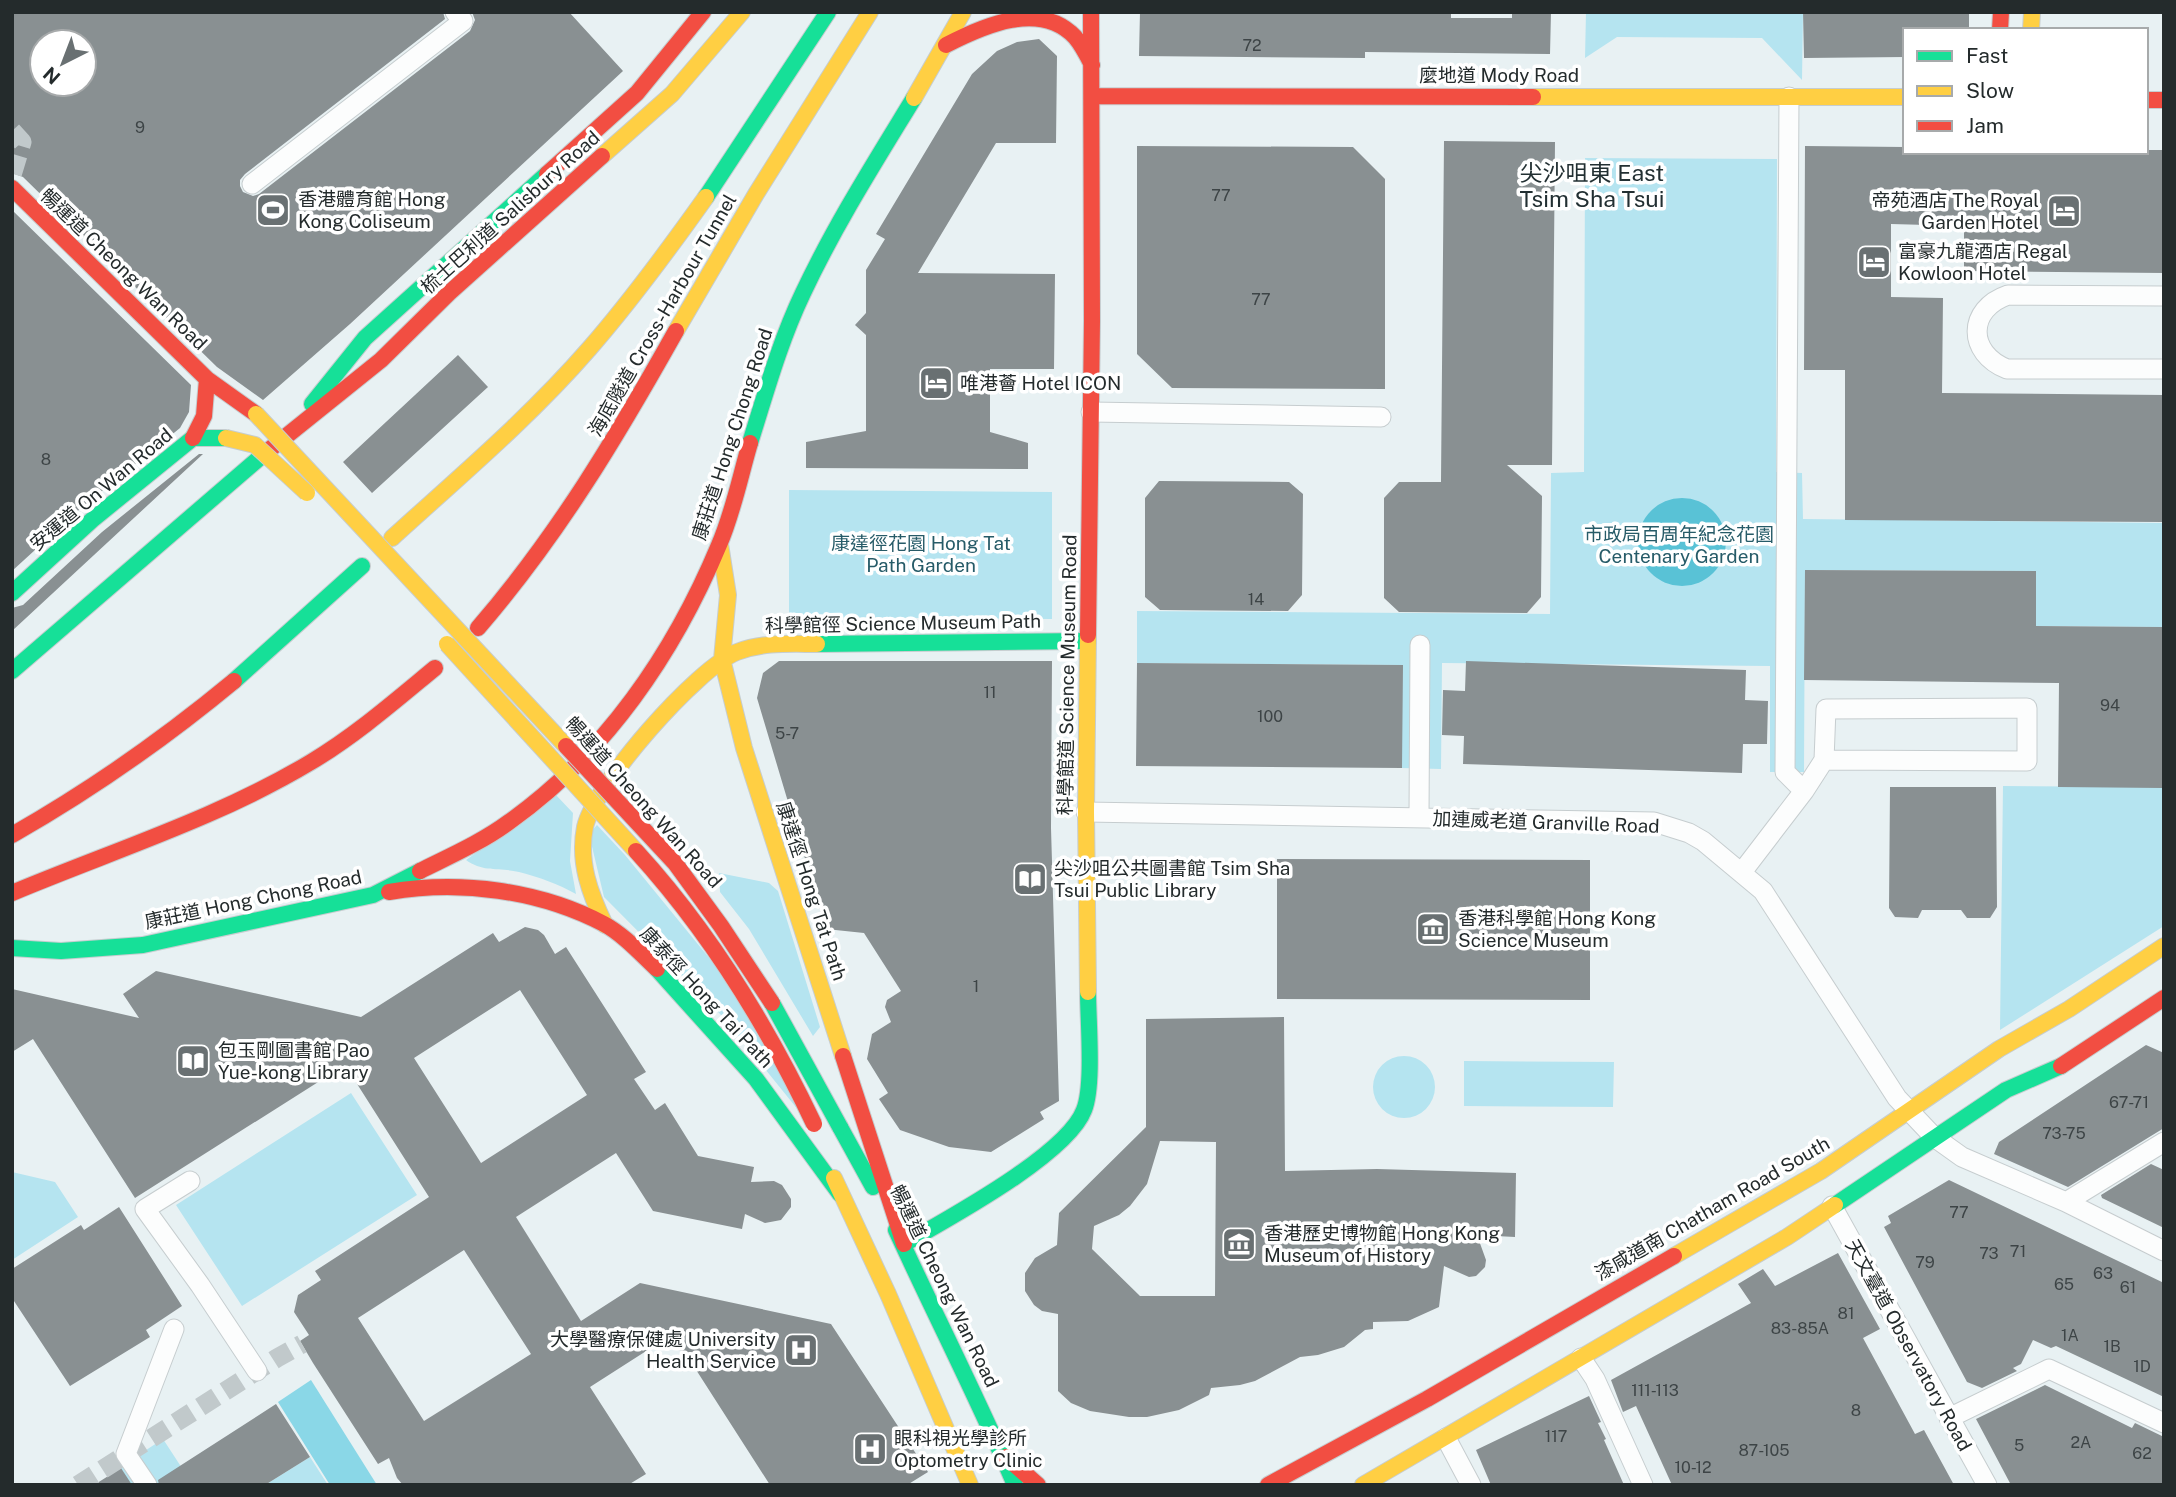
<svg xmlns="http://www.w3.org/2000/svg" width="2176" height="1497" font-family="'Public Sans','Noto Sans TC',sans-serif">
<rect width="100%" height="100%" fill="#e8f1f3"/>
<path fill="#b5e4f0" d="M1586,12h217l-1,68 -40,-42 -145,-1 -32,21z
M1585,158l192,1 -1,313 26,1 1,46 361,4v403l-164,104 3,-244 159,1v-160l-126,-1v-55l-231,-1 -1,202h-34v-106l-328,-3 -1,106 -39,-1v-103l-265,-2v-52l413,3 1,-141 33,-1z
M789,490l263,2v127l-263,-2z
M556,795l17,18 -3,48 6,33c-18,-10 -37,-17 -57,-22 -20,-5 -35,1 -53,-12z
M597,825l28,30 112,137 62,119 -77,-95 -118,-119 -15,-63z
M719,873l50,10 9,8 42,136 -7,9 -64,-107 -29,-37z
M1373 1087a31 31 0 1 1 62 0a31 31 0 1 1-62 0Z
M1464,1061l150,1 -1,45 -149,-1z
M351,1093l66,102 -175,111 -66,-101z
M12,1172l43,10 23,35 -66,43z
M163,1439l30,46h-62l-11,-18z
M310,1457l18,28h-63z"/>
<path fill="#8ad7e7" d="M311,1380l66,105h-47l-52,-83z"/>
<path fill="#59c2d6" d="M1638 542a44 44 0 1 1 88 0a44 44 0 1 1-88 0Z"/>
<path fill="#899092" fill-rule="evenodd" d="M12,12h431l2,7 -200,155 -5,6v6l3,6 10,4 6,-2 211,-163 5,-11 -3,-8h97l54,59 -273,253 -87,76 -46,-33 -194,-190 -11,-4zM42,42h42v42h-42z
M1140,12h311v6h61v-6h39l-1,42 -185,-2v6l-226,-2z
M1803,12h166v18h-64v27l-101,1z
M1039,39l18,17 -1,87h-60l-78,130 137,1 -1,95h-64v63l38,11v26l-222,-1v-26l60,-11v-96l-11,-10 11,-12v-43l19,-31 -9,-5 96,-160 25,-23 20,-9z
M1444,141l111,1 -3,323h-45l35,31 -1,101 -14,16 -128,-1 -15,-14v-100l15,-16h42z
M1137,146l216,1 32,32v210l-213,-1 -35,-34z
M1805,146l100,1v5h241v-2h18v123l-200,-2v-45l-73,-2v73l52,1 -1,95 222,2v127l-319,-2v-150h-41z
M12,210l179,175 -2,27 -9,16 -99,80 -69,63z
M458,355l30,32 -116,106 -29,-31z
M199,454h4l-191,177v-23l11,-3 79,-73z
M1159,481l130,1 14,12 -1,101 -14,16 -128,-1 -15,-13v-99z
M1805,570l231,1v55l126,1v161l-104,-1 1,-104 -255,-3z
M779,661h273l-1,167 8,273 -19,11 4,7 -53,33 -42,-5 -49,-17 -21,-31 9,-6 -21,-34 5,-25 19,-12 -6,-15 2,-7 14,-9 -37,-58 -38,-4 -69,-231 6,-25z
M1466,661l280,9 -1,30 23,1 -1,43h-24l-1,29 -279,-9 1,-28 -22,-1 1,-45 22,1z
M1137,663l266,2 -1,103 -266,-2z
M1890,787h106l1,120 -7,11h-23l-6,-8h-39l-4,8 -23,-1 -6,-9z
M1277,859l313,1v140l-313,-1z
M525,927l13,3 6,5 11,19 11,-7 80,125 -12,7 21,31 10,-7 33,53 56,11 -3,15 23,-1 8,4 9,14v8l-10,13 -16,3 -20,-9 -3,15 -89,-18 -37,-58 -100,64 65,104 59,-38 191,41 97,148 -21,13h-137l-86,-134 -30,-5 -64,41 56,87 -18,11h-225l-6,-7 -8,-20 -11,6 -65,-101 -13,-22 9,-6 -15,-23 4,-17 23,-15 -6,-9 114,-74 -84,-132 -210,133 -102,-159 -21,13v-63l127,29 -16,-24 33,-23 205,46 132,-84 6,9zM520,990l67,105 -106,68 -67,-105zM464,1250l67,104 -107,67 -66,-103z
M1284,1017l1,154 92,-2 139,4 -1,64 -38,-2 9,25 -1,7 -9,9 -7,1 -25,-11 -5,41 -31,14 -35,1v7l-8,1 -21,17 -26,8 -18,2 -45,24 -15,4 -29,3 -2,7 -30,15 -32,7h-18l-39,-6 -19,-8 -13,-12v-77l-16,-3 -8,-6 -9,-14v-18l10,-15 22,-13 2,-32 87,-86v-108zM1160,1141l56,1 -1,154h-75l-48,-47 2,-23 25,-11 11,-9 17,-22z
M2146,1045l18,8v75l-96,59 -74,-33 5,-12z
M2151,1164l13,6v58l-62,-30 -1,-3z
M1949,1180l215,103v114l-108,-51 -5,2 -18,-8 -12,24 -8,4 4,3 -35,17 -15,-6 -83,-155 7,-4 -3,-7z
M119,1207l63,99 -36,24 4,7 -80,49 -58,-88v-29l69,-44 3,5z
M1838,1253l42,76 -17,9 52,96 9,-4 30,55h-282l-36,-79 -13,6 -12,-32 140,-77 -13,-19 25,-15 12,17z
M2045,1385l87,43 3,-5 29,14v48h-153l-35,-66z
M1589,1396l12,26 -3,1 8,16 -2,1 20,45h-133l-15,-35z
M276,1404l34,53 -45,28h-106l-1,-5z
M121,1468l11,17h-38z"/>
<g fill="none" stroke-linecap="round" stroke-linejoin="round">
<path stroke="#c1c9cb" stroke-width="19" stroke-dasharray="19 10" stroke-linecap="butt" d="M12,131l10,11 -10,33
M78,1485l199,-127 25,-14"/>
<g stroke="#c6cdcf" stroke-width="21">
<path id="street" d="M1789,97l-4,675 19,19
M252,184l211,-163 -8,-9
M2164,296l-156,-1c-41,14 -41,58 -1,74h157
M1091,412l290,5
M1086,812l568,10 35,11 14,8 60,50 134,207 37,39 28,20 104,45 98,49
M1419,817l1,-172
M1742,872l62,-81 20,-31 2,-51 201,-1v53l-203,-1
M190,1181l-45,28 55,76 57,86
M2066,1202l98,-60
M1832,1206l155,279
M1581,1358l14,21 48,106
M1949,1418l100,-49 115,54
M1446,1438l25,47
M147,1485l-21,-31 48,-125"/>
</g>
<g stroke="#c6cdcf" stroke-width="18">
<path id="fast" d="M706,197l122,-185
M312,404l53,-66 182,-164
M750,443c16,-51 30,-102 53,-150 32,-68 72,-131 111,-195
M12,593l80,-73 101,-82h33
M817,644l271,-3
M12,671l252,-217
M234,681l128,-115
M12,948l49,3 82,-6 230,-50 47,-24
M657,969l99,110 84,115
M840,1127l33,60
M1835,1205l171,-115 55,-24
M896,1230c39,85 82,169 119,255
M904,1244c43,-25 163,-89 180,-134 10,-25 4,-89 4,-118"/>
</g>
<g stroke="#c6cdcf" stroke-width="18">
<path id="slow" d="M2031,30l1,-18
M1533,97h372
M914,98l49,-86
M602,156l70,-62 70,-82
M676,331l80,-137 114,-182
M392,538c67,-61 137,-120 197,-189 42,-48 80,-100 117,-152
M720,544l8,51 -6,64 22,89 99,308
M605,925c-15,-31 -27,-63 -20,-98 9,-42 112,-159 152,-175 26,-10 53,-8 80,-8
M1088,992l-2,-180 2,-177
M834,1178l54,116 82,191
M1674,1256l147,-85 178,-122 70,-40 95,-63
M1363,1485l424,-248 48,-32"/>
</g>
<g stroke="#c6cdcf" stroke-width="18">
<path id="jam" d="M2000,30l1,-18
M946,45c37,-19 94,-45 129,-8 7,8 12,18 17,28
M1092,96l441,1
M2146,100h18
M547,174l90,-81 66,-81
M12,188l195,191 49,35
M193,438l11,-22 3,-37
M264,454l117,-94 68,-67 153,-137
M478,628c80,-93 138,-190 198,-297
M1088,635l4,-314 -1,-309
M12,835c79,-45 152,-96 222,-154
M420,871c30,-15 62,-29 89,-49 96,-68 165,-169 210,-277 14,-32 21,-68 31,-102
M389,892c71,-12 150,-2 215,32 20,11 37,30 53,45
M12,893c100,-42 206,-75 299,-131 45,-27 84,-61 124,-94
M843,1056l61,188
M2061,1066l103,-68
M1006,1457l32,28
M1268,1485l159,-86 247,-143"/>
</g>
<use href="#street" stroke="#fcfdfd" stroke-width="19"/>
<use href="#fast" stroke="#16e098" stroke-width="16"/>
<use href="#slow" stroke="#ffcf43" stroke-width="16"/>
<use href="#jam" stroke="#f24e42" stroke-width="16"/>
<g stroke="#c6cdcf" stroke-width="18" stroke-linecap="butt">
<path id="fast-bridge" d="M772,1003l68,124"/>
</g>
<g stroke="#c6cdcf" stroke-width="18" stroke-linecap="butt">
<path id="slow-bridge" d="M256,414l310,332
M226,438l29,7 52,48
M447,644l189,207"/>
</g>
<g stroke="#c6cdcf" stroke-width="18" stroke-linecap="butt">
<path id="jam-bridge" d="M566,746l109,117 46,63 51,77
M636,851c74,81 131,174 178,273"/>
</g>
<use href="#fast-bridge" stroke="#16e098" stroke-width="16"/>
<use href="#slow-bridge" stroke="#ffcf43" stroke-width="16"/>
<use href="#jam-bridge" stroke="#f24e42" stroke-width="16"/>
</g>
<defs>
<g id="stadium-square" transform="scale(1.75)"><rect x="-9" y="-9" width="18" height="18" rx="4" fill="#697072" stroke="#fff"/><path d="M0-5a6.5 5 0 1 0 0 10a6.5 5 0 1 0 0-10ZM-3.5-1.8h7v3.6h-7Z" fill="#fff"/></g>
<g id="hotel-square" transform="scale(1.75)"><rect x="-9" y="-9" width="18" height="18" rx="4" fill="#697072" stroke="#fff"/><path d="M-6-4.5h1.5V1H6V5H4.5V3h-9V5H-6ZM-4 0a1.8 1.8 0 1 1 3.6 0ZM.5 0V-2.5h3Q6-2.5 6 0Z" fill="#fff"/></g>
<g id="library-square" transform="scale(1.75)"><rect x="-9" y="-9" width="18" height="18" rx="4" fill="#697072" stroke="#fff"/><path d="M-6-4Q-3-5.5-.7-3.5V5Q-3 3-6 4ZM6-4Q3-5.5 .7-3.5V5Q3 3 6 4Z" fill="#fff"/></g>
<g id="museum-square" transform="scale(1.75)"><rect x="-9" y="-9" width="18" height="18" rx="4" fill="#697072" stroke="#fff"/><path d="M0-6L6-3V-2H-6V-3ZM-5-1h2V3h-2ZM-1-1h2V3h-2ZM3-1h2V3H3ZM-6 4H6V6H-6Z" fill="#fff"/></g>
<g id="hospital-square" transform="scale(1.75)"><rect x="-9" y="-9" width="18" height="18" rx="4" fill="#697072" stroke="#fff"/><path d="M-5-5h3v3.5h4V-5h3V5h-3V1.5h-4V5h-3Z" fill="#fff"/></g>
</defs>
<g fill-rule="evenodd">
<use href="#stadium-square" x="273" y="210"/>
<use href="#hotel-square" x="2064" y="211"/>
<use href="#hotel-square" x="1874" y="262"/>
<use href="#hotel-square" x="936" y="383"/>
<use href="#library-square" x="1030" y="879"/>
<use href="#museum-square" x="1433" y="929"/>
<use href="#library-square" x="193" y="1061"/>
<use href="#museum-square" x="1239" y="1244"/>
<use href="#hospital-square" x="801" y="1350"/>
<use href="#hospital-square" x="870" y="1449"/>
</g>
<g text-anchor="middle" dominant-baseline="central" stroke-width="7" stroke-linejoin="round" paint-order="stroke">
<g font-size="16" fill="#3d4446">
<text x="1252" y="45">72</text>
<text x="140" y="127">9</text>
<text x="1221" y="195">77</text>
<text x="1261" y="299">77</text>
<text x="46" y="459">8</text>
<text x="1256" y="599">14</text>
<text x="990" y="692">11</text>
<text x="2110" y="705">94</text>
<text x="1270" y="716">100</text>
<text x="787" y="733">5-7</text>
<text x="976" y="986">1</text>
<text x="2129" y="1102">67-71</text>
<text x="2064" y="1133">73-75</text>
<text x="1959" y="1212">77</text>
<text x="2018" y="1251">71</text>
<text x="1989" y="1253">73</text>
<text x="1925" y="1262">79</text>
<text x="2103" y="1273">63</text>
<text x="2064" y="1284">65</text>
<text x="2128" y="1287">61</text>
<text x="1846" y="1313">81</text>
<text x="1800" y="1328">83-85A</text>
<text x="2070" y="1335">1A</text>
<text x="2112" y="1346">1B</text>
<text x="2142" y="1366">1D</text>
<text x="1655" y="1390">111-113</text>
<text x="1856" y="1410">8</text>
<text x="1556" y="1436">117</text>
<text x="2081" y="1442">2A</text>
<text x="2019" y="1445">5</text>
<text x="1764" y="1450">87-105</text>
<text x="2142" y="1453">62</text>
<text x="1693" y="1467">10-12</text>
</g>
<g font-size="19" fill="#242b2c" stroke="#fff">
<text x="1499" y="75">麼地道 Mody Road</text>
<text transform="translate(510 212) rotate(-42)">梳士巴利道 Salisbury Road</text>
<text transform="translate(124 269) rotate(44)">暢運道 Cheong Wan Road</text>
<text transform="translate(662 315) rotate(-60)">海底隧道 Cross-Harbour Tunnel</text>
<text transform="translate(732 434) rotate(-72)">康莊道 Hong Chong Road</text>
<text transform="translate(101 489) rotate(-40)">安運道 On Wan Road</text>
<text transform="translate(903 623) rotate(-1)">科學館徑 Science Museum Path</text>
<text transform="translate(1067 675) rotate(-89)">科學館道 Science Museum Road</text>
<text transform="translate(644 802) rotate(48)">暢運道 Cheong Wan Road</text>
<text transform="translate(1546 822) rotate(2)">加連威老道 Granville Road</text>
<text transform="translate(812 891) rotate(72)">康達徑 Hong Tat Path</text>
<text transform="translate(253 899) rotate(-12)">康莊道 Hong Chong Road</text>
<text transform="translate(707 997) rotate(47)">康泰徑 Hong Tai Path</text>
<text transform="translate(1712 1208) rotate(-30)">漆咸道南 Chatham Road South</text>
<text transform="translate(945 1286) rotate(64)">暢運道 Cheong Wan Road</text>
<text transform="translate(1909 1345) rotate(61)">天文臺道 Observatory Road</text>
</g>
<g font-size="19" fill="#242b2c" stroke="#fff" text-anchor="start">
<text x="298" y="199">香港體育館 Hong<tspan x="298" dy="22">Kong Coliseum</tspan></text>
<text x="2039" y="200" text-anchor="end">帝苑酒店 The Royal<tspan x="2039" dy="22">Garden Hotel</tspan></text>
<text x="1898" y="251">富豪九龍酒店 Regal<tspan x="1898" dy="22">Kowloon Hotel</tspan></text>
<text x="960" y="383">唯港薈 Hotel ICON</text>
<text x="1054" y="868">尖沙咀公共圖書館 Tsim Sha<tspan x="1054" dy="22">Tsui Public Library</tspan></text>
<text x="1458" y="918">香港科學館 Hong Kong<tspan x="1458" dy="22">Science Museum</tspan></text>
<text x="218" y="1050">包玉剛圖書館 Pao<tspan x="218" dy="22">Yue-kong Library</tspan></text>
<text x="1264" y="1233">香港歷史博物館 Hong Kong<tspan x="1264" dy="22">Museum of History</tspan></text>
<text x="776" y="1339" text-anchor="end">大學醫療保健處 University<tspan x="776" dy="22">Health Service</tspan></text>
<text x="894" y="1438">眼科視光學診所<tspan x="894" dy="22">Optometry Clinic</tspan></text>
</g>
<g font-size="19" fill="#265b68" stroke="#fff">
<text x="1679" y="534">市政局百周年紀念花園<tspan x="1679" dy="22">Centenary Garden</tspan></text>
<text x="921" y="543">康達徑花園 Hong Tat<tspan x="921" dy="22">Path Garden</tspan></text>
</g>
<g font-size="23" fill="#222f32" stroke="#fff">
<text x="1592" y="172">尖沙咀東 East<tspan x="1592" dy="26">Tsim Sha Tsui</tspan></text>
</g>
</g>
<rect width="2176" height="1497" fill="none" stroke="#242b2c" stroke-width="28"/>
<rect x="1903" y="28" width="245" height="126" fill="#ffffff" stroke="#a7aaab" stroke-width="2"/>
<rect x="1917" y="51" width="35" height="10" fill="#16e098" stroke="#a7aaab" stroke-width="2"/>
<text x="1966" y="63" font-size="21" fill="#242b2c">Fast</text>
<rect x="1917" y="86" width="35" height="10" fill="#ffcf43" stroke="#a7aaab" stroke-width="2"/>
<text x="1966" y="98" font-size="21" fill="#242b2c">Slow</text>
<rect x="1917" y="121" width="35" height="10" fill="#f24e42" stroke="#a7aaab" stroke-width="2"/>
<text x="1966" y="133" font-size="21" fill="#242b2c">Jam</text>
<g transform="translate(63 63) rotate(222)"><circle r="33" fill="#ffffff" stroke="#a7aaab" stroke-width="2"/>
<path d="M0-5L12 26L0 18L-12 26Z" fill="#697072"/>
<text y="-10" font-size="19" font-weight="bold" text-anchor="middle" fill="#242b2c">N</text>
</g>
</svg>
